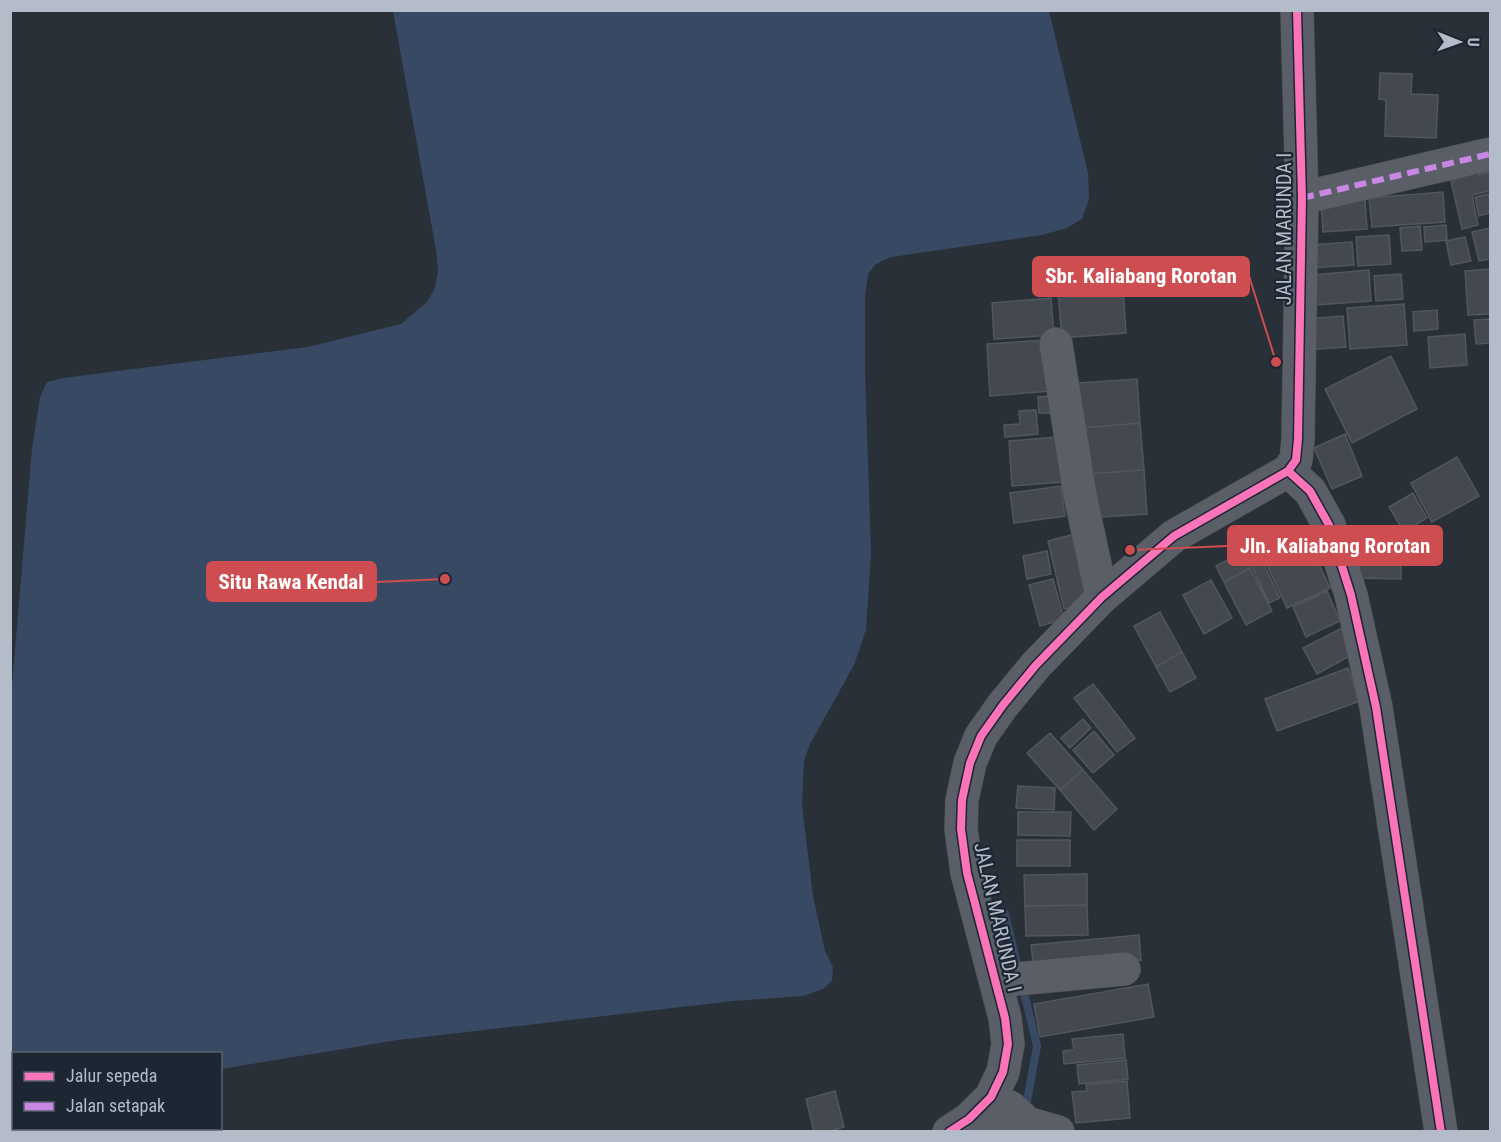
<svg xmlns="http://www.w3.org/2000/svg" width="1501" height="1142" font-family="'Roboto Condensed',sans-serif">
<rect width="100%" height="100%" fill="#2a3038"/>
<path fill="#384963" d="M393,11h656l39,162 1,26 -7,20 -15,9 -25,7 -151,22 -15,7 -8,10 -3,22v74l6,183 -5,77 -12,35 -45,81 -5,15 -2,45 11,90 12,55 8,16 -1,14 -9,8 -20,7 -70,5 -335,39 -177,29 -1,-15h-206v67h-3v-424l21,-248 8,-52 7,-15 16,-4 245,-31 93,-23 26,-22 8,-14 3,-16 -2,-22z"/>
<g fill="none" stroke-linecap="round" stroke-linejoin="round">
<path stroke="#384963" stroke-width="8" d="M1005,914l14,58
M1021,1108l6,-7 10,-55 -15,-62"/>
</g>
<path fill="#444950" stroke="#52575f" stroke-width="1.5" d="M1380,73l32,1 -1,20 27,1 -2,43 -51,-2 1,-36 -7,-1z
M1477,164l2,11 11,-3v19l-18,4 6,30 -16,4 -11,-48 7,-2 -2,-10z
M1443,192l2,30 -73,5 -3,-29z
M1489,194l1,19 -11,3 -4,-19z
M1365,200l2,29 -44,3 -2,-28z
M1446,225l1,15 -22,2 -1,-15z
M1420,226l2,24 -20,1 -2,-23z
M1490,228v31l-11,2 -7,-29z
M1389,235l2,29 -33,2 -2,-29z
M1465,237l6,24 -20,4 -5,-24z
M1352,242l2,23 -42,3 -2,-23z
M1490,269v45l-22,1 -3,-44z
M1369,270l2,31 -57,4 -2,-30z
M1401,274l2,25 -27,2 -2,-25z
M1123,287l3,46 -64,5 -4,-46z
M1051,298l3,37 -60,4 -2,-36z
M1404,304l3,41 -57,4 -3,-41z
M1437,310l1,19 -24,2 -1,-19z
M1343,316l3,31 -39,3 -3,-31z
M1490,319v24l-14,1 -2,-24z
M1465,334l2,31 -37,3 -2,-31z
M1047,340l4,51 -61,5 -3,-52z
M1391,356l26,53 -65,34 -27,-54z
M1137,379l3,44 -58,5 -3,-45z
M1050,396v17h-11l-1,-16z
M1036,410l2,24 -33,3 -1,-12 16,-1 -1,-13z
M1140,423l4,47 -58,4 -4,-46z
M1345,434l17,42 -30,13 -18,-41z
M1058,437l4,45 -50,4 -3,-45z
M1457,457l22,39 -47,26 -21,-39z
M1144,470l3,44 -58,4 -3,-44z
M1061,486l4,30 -51,7 -4,-30z
M1413,493l14,25 -23,14 -15,-25z
M1302,528l28,60 -43,20 -28,-60z
M1079,533l16,68 -31,8 -16,-68z
M1359,535l42,1v43l-43,-1z
M1256,548l24,50 -11,5 -23,-49z
M1047,551l4,23 -24,5 -4,-23z
M1242,552l8,16 -26,14 -8,-16z
M1250,568l22,43 -26,14 -22,-43z
M1053,579l11,40 -24,7 -11,-41z
M1211,580l21,38 -28,16 -21,-39z
M1327,591l13,30 -34,16 -13,-30z
M1160,612l22,40 -26,15 -22,-41z
M1344,627l13,25 -40,22 -14,-26z
M1182,652l14,26 -26,14 -14,-25z
M1348,668l12,33 -83,30 -12,-32z
M1093,684l42,54 -18,14 -43,-54z
M1083,719l8,9 -21,20 -9,-10z
M1094,731l20,24 -21,18 -20,-23z
M1050,733l33,37 -23,20 -33,-37z
M1083,770l34,39 -23,21 -34,-40z
M1018,786l37,2 -1,22 -38,-2z
M1018,812h53l-1,24 -52,-1z
M1017,840h53v26h-53z
M1087,874v31l-62,1 -1,-31z
M1087,905l1,30 -62,1 -1,-30z
M1139,935l2,25 -107,10 -3,-25z
M1148,984l6,33 -114,20 -6,-33z
M1123,1034l2,24 -61,6 -1,-13 11,-1 -2,-11z
M1126,1060l2,19 -49,5 -2,-19z
M1127,1081l3,37 -54,5 -4,-31 15,-1 -1,-6z
M835,1091l9,36 -17,5h-13l-8,-33z"/>
<g fill="none" stroke-linecap="round" stroke-linejoin="round">
<g stroke="#484c53" stroke-width="34">
<path id="minor" d="M1302,198l188,-44
M1056,344l24,151 22,102
M1288,471l22,20 19,34 22,70 25,112 65,425
M996,981l128,-12
M991,1097l20,11 16,15 31,9
M978,1110l22,22
M949,1132l20,-13 22,-22 12,-25 5,-28 -3,-26 -38,-145 -6,-44 1,-29 8,-37 11,-27 22,-31 33,-40 66,-68 72,-61 114,-65 8,-11 2,-21 4,-241 -5,-188"/>
</g>
<use href="#minor" stroke="#5a5e66" stroke-width="33"/>
<path stroke="#c787e3" stroke-width="6" stroke-dasharray="12 6" stroke-linecap="butt" d="M1302,198l188,-44"/>
<g stroke="#1d2633" stroke-width="11">
<path id="cycleway" d="M1288,471l22,20 19,34 22,70 25,112 65,425
M949,1132l20,-13 22,-22 12,-25 5,-28 -3,-26 -38,-145 -6,-44 1,-29 8,-37 11,-27 22,-31 33,-40 66,-68 72,-61 114,-65 8,-11 2,-21 4,-241 -5,-188"/>
</g>
<use href="#cycleway" stroke="#fb73b8" stroke-width="8"/>
</g>
<g text-anchor="middle" dominant-baseline="central" stroke-width="4.5" stroke-linejoin="round" paint-order="stroke">
<g font-size="20" fill="#b4bcc9" stroke="#1d2633">
<text transform="translate(1284 229) rotate(-90)">JALAN MARUNDA I</text>
<text transform="translate(998 917) rotate(77)">JALAN MARUNDA I</text>
</g>
</g>
<path fill="none" stroke="#ce4d50" stroke-width="2" d="M1276 362L1249 276M1130 550L1228 546M445 579L376 582"/>
<g fill="#ce4d50" stroke="#1d2633" stroke-width="2">
<circle cx="1276" cy="362" r="6"/>
<circle cx="1130" cy="550" r="6"/>
<circle cx="445" cy="579" r="6"/>
</g>
<g fill="#ce4d50" stroke="#ce4d50" stroke-width="2">
<rect x="1033" y="257" width="216" height="39" rx="6"/>
<rect x="1228" y="526" width="214" height="39" rx="6"/>
<rect x="207" y="562" width="169" height="39" rx="6"/>
</g>
<g font-size="21" text-anchor="middle" font-weight="bold" fill="#fff">
<text x="1141" y="283">Sbr. Kaliabang Rorotan</text>
<text x="1335" y="553">Jln. Kaliabang Rorotan</text>
<text x="291" y="589">Situ Rawa Kendal</text>
</g>
<rect width="1501" height="1142" fill="none" stroke="#b4bcc9" stroke-width="24"/>
<rect x="12" y="1052" width="210" height="78" fill="#1d2633" stroke="#59626f" stroke-width="1.5"/>
<rect x="24" y="1072" width="30" height="9" fill="#fb73b8" stroke="#59626f" stroke-width="1.5"/>
<text x="66" y="1082" font-size="18" fill="#b4bcc9">Jalur sepeda</text>
<rect x="24" y="1102" width="30" height="9" fill="#c787e3" stroke="#59626f" stroke-width="1.5"/>
<text x="66" y="1112" font-size="18" fill="#b4bcc9">Jalan setapak</text>
<g transform="translate(1459 42) rotate(91)" stroke="#1d2633" stroke-width="4.5" paint-order="stroke">
<path d="M0-4.5L10 22L0 15L-10 22Z" fill="#b4bcc9"/>
<text y="-9" font-size="16" font-weight="bold" text-anchor="middle" fill="#b4bcc9">U</text>
</g>
</svg>
